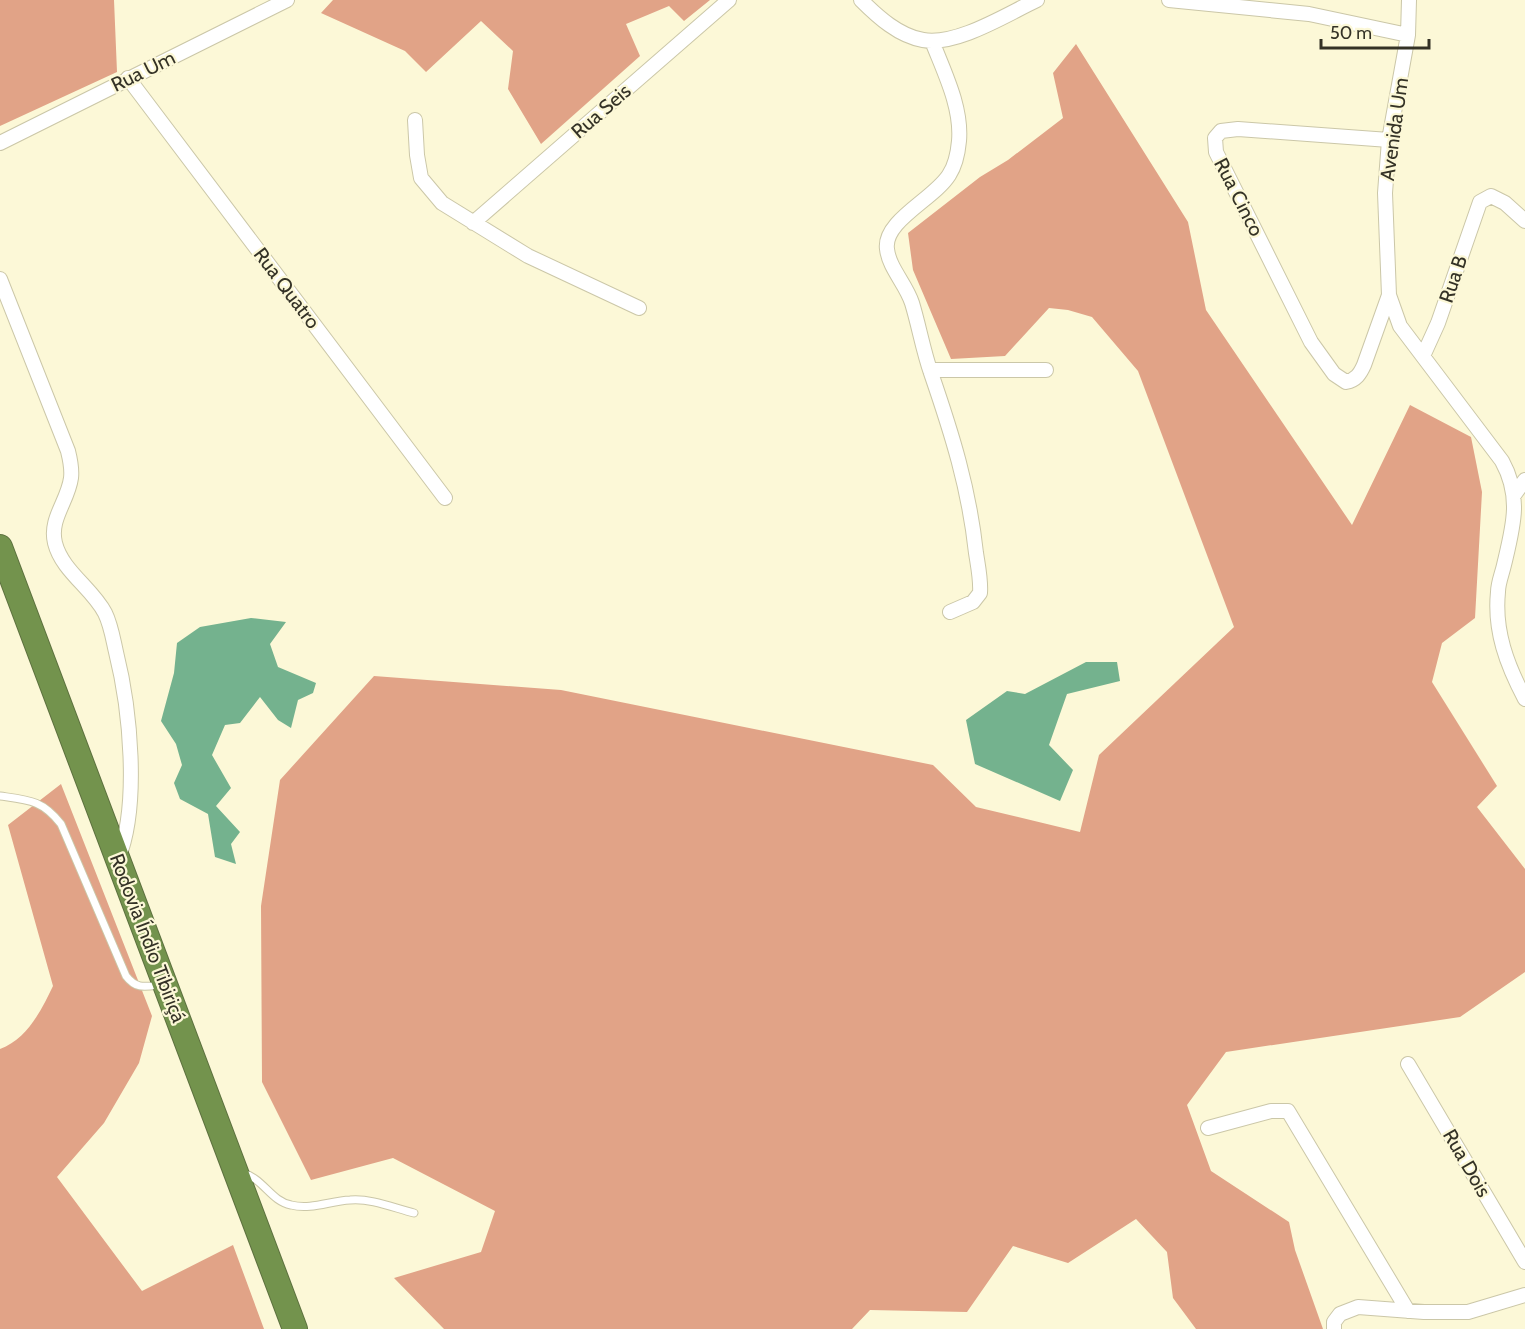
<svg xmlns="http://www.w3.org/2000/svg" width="1525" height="1329" font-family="Cabin,sans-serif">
<rect width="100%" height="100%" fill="#fcf8d7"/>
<path fill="#e1a387" d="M0,0h114l3,72 -117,54z
M333,0h377l-26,21 -15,-15 -43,18 14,32 -99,88 -33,-55 5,-38 -32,-30 -55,51 -21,-21 -84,-38z
M1076,44l112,178 18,88 146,215 58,-120 61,32 11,55 -7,126 -33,25 -10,39 65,104 -20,21 48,62v103l-65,45 -234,35 -39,53 24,66 78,51 6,28 28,79h-127l-23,-31 -6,-46 -31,-33 -68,44 -55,-17 -46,66 -97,-2 -18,19h-408l-50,-51 87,-26 14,-41 -102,-53 -82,22 -49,-98 -1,-176 19,-126 94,-104 187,14 372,75 43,42 104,25 19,-77 135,-128 -96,-256 -46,-54 -24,-7 -19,-2 -44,48 -54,3 -38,-89 -5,-37 72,-56 28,-17 55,-42 -10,-45z
M61,784l91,232 -13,47 -35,60 -47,54 85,114 91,-46 31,84h-264v-280c27,-10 41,-38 53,-63l-45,-161z"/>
<path fill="#74b28e" d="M251,618l35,4 -16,22 8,23 38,16 -3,10 -15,7 -7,28 -13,-8 -18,-23 -20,26 -15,2 -13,30 19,33 -15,18 24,26 -9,12 5,20 -21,-7 -7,-43 -28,-15 -6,-16 8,-18 -6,-21 -15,-23 13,-48 3,-30 23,-16z
M1086,662h31l3,19 -53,13 -18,51 24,25 -13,31 -85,-37 -9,-44 41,-29 18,3z"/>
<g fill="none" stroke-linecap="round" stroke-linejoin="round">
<g stroke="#cbc7a8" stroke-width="9">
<path id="lane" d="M0,796c29,4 42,4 61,28l65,152c10,13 18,11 34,9
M241,1173c22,4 29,28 50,32 20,5 39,-4 59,-5 21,-2 44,8 64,13"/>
</g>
<g stroke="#cbc7a8" stroke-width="16">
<path id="street" d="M861,0c17,17 38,36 62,40 34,6 84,-26 114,-40
M1169,0l140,14 99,21
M932,41c12,31 30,66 27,100 -1,11 -4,25 -10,34 -15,24 -66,46 -62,74 2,19 19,35 25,54 7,23 11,47 19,70 21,61 38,115 45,180 2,13 5,27 4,40l-7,9 -23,10
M128,78l317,420
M415,120l2,35 4,23 21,25 86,53 111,52
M1389,140l-151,-11 -17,2 -6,7 1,14 95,190 23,32 12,8c10,-2 14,-8 18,-17l25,-70 -4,-102 4,-53 19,-105 1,-35
M0,143l287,-143
M473,223l256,-223
M0,279l68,172c2,8 4,19 3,27 -3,23 -22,41 -16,65 7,28 37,45 50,70 6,12 8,26 11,39 14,56 24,153 2,207
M1389,295l11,31 102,135c20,36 11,66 2,104 -2,9 -6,18 -6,27 -4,39 9,73 27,107
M1423,356l15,-33 42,-121 11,-6 14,7 20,18
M930,370h116
M1514,495l11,-15
M1408,1064l117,198
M1208,1128l63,-17h17l120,200
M1334,1329v-7l6,-8 18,-7 66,5h44l57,-17"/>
</g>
<g stroke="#5d713f" stroke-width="26">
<path id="highway" d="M0,547l295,782"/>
</g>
<use href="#lane" stroke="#fff" stroke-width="7"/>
<use href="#street" stroke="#fff" stroke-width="14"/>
<use href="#highway" stroke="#73934d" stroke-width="24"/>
</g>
<g text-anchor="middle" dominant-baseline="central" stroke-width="4.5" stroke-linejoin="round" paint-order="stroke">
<g font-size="20" fill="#343226" stroke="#fcf8d7">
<text transform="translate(143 71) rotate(-26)">Rua Um</text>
<text transform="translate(601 111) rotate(-41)">Rua Seis</text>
<text transform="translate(1394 129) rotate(-82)">Avenida Um</text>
<text transform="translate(1239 197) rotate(63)">Rua Cinco</text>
<text transform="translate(1453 279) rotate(-71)">Rua B</text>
<text transform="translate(287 288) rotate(53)">Rua Quatro</text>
<text transform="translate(148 938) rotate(69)">Rodovia Índio Tibiriçá</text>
<text transform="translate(1467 1163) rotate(60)">Rua Dois</text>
</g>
</g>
<path d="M1321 39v9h108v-9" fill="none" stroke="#343226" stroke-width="3"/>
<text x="1330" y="39" font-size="18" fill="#343226" stroke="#fcf8d7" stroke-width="4.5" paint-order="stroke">50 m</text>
</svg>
